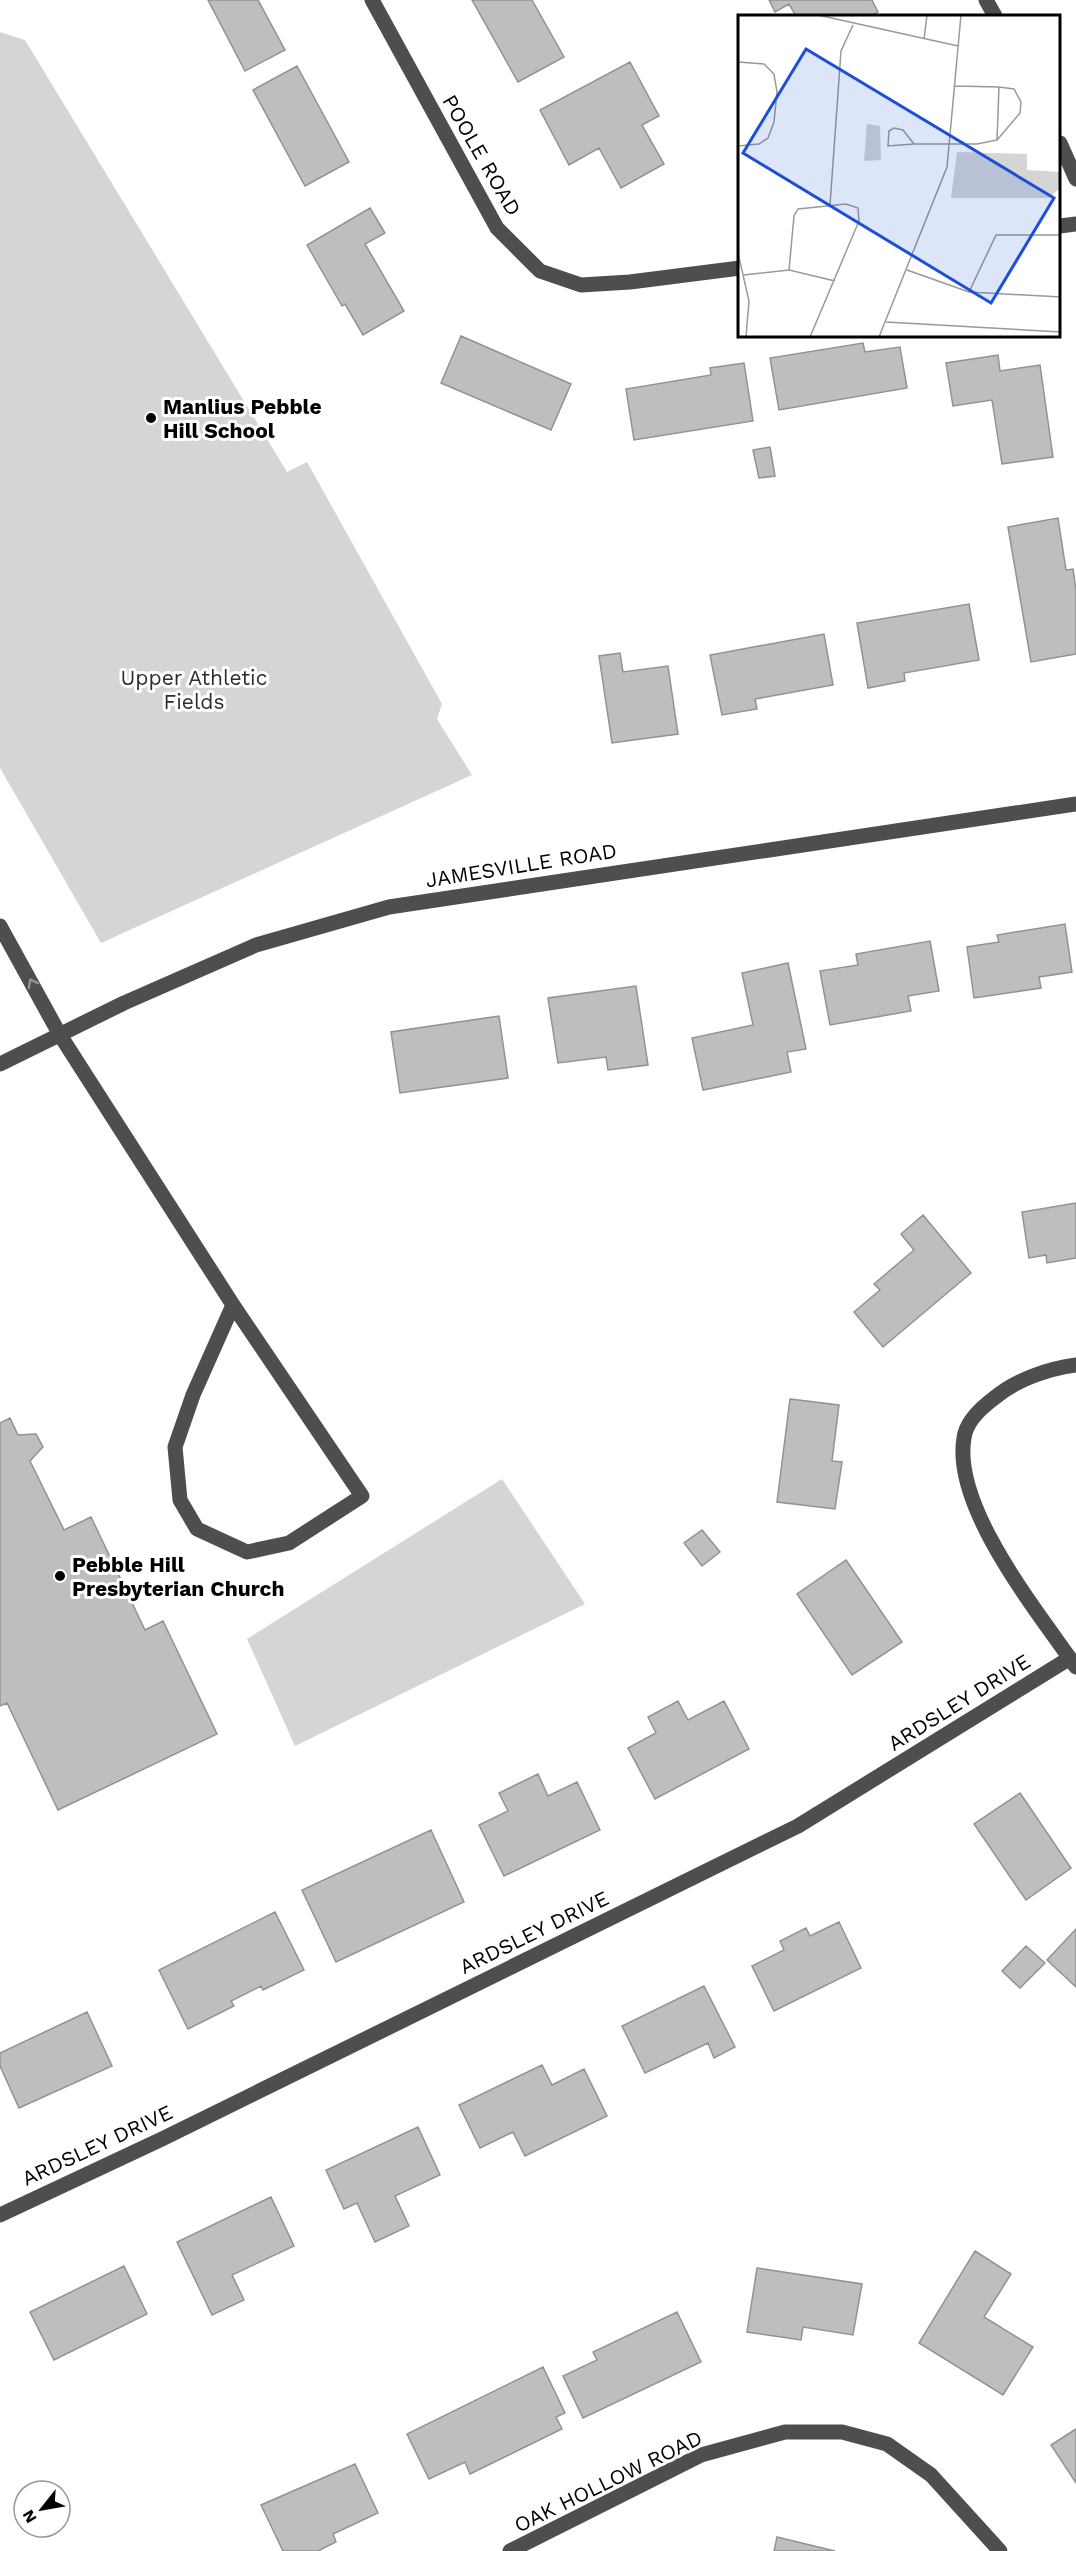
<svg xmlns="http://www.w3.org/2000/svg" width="1076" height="2551" font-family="'Work Sans',sans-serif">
<rect width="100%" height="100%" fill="#fff"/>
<path fill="#d5d5d5" d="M0,32l25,8 262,432 20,-10 135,242 -5,15 35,56 -371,168 -101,-175z
M502,1479l83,125 -290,142 -48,-107z"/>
<path fill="#bebebe" stroke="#929292" stroke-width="1.5" d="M208,0h50l27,50 -40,21z
M472,0h60l32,57 -46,25z
M769,0h103l6,12 -7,4h-75l-7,-12 -14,8z
M630,62l29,54 -17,9 22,39 -43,24 -22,-40 -30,17 -29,-55z
M297,66l52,96 -44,24 -52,-96z
M370,208l15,25 -20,11 39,67 -41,24 -18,-31 -3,2 -35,-61z
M461,336l110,48 -20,46 -110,-47z
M863,343l2,9 35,-5 7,41 -128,22 -9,-52z
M998,355l2,16 40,-6 13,92 -51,7 -10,-64 -39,6 -7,-43z
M744,363l9,58 -119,19 -8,-51 85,-14 -1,-7z
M770,447l5,29 -16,2 -6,-28z
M1058,518l8,52 7,-1 3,21v64l-45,8 -23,-135z
M969,604l10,56 -75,13 1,8 -37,7 -11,-65z
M824,634l9,51 -78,14 2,10 -35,6 -12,-60z
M620,653l3,19 45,-6 10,68 -66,9 -13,-87z
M1065,924l7,48 -33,5 2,11 -67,10 -7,-51 32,-5 -2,-7z
M930,941l9,50 -31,5 3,15 -81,14 -10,-54 38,-6 -2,-11z
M788,963l18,86 -19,3 4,20 -88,18 -11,-52 61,-13 -11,-52z
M636,986l12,79 -40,5 -2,-13 -48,6 -10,-65z
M499,1016l9,62 -108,15 -9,-61z
M1076,1203v55l-29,5 -1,-8 -17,3 -7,-46z
M923,1215l48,58 -88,74 -29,-35 26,-22 -6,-6 40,-34 -13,-16z
M790,1399l49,6 -7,56 10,1 -7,47 -58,-7z
M10,1418l8,17 18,-1 7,13 -13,14 34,69 27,-13 54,113 18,-9 54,113 -159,76 -51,-107 -7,3v-283z
M702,1530l18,22 -18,14 -18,-23z
M846,1560l56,82 -50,33 -55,-81z
M678,1701l10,19 36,-19 25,48 -94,50 -27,-51 28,-15 -8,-16z
M538,1774l10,22 29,-14 23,48 -96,46 -25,-51 29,-14 -9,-18z
M1020,1793l51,75 -45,32 -52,-76z
M431,1830l33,72 -128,60 -34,-72z
M275,1912l29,58 -41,20 -2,-4 -30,15 3,5 -46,23 -29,-59z
M839,1922l22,46 -87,43 -22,-45 32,-16 -4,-9 26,-13 4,8z
M1076,1929v58l-29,-27z
M1026,1946l19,17 -25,25 -18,-17z
M704,1986l31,61 -21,11 -6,-15 -63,30 -23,-47z
M87,2012l25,54 -93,42 -19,-42v-13z
M542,2065l10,20 32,-16 23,47 -82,40 -12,-24 -33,16 -21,-43z
M418,2127l22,48 -45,21 14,30 -34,16 -18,-39 -13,6 -18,-39z
M271,2197l23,49 -62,29 12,25 -32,15 -35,-73z
M975,2251l36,23 -27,43 49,30 -30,48 -84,-52z
M124,2266l23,48 -93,46 -24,-48z
M757,2268l105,16 -9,51 -50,-8 -2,13 -54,-8z
M677,2312l24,50 -118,56 -20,-42 34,-16 -4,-8z
M543,2367l22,46 -9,4 6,12 -92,45 -5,-12 -36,17 -22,-45z
M1076,2429v54l-25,-38z
M355,2464l23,49 -45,21 3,8 -18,9h-35l-22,-46z
M777,2537l58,14h-61z"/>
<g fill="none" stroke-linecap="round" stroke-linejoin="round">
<path stroke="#4e4e4e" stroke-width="15" d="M372,0l125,228 43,43 41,14 49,-3 110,-14
M986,0l9,16
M1060,143l16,36
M1060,226l16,-2
M0,926l60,109 173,270 -40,90 -18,52 5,53 17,29 50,23 42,-9 73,-47 -129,-191
M0,1064l124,-61 132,-58 133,-38 687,-103
M1076,1365c-29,4 -61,15 -83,34 -12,9 -27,23 -29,39 -12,69 74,174 112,229
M0,2215l162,-76 636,-313 272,-168
M510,2551l191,-96 84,-23h57l45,12 44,31 69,76"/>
</g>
<defs><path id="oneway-chevron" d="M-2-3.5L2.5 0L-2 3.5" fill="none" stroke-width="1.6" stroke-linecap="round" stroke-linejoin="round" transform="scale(1.5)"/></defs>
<use stroke="#959595" href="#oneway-chevron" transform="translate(32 983) rotate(-119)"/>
<g fill="#000" stroke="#fff" stroke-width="2">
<circle cx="151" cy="418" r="6"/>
<circle cx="60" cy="1576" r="6"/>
</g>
<g text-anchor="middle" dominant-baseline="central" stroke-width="6" stroke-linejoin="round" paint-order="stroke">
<g font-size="21" fill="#000" stroke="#fff">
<text transform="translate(482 155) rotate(60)">POOLE ROAD</text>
<text transform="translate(521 865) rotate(-9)">JAMESVILLE ROAD</text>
<text transform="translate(959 1702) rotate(-32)">ARDSLEY DRIVE</text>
<text transform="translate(534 1932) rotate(-26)">ARDSLEY DRIVE</text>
<text transform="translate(97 2145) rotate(-25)">ARDSLEY DRIVE</text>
<text transform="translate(608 2481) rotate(-26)">OAK HOLLOW ROAD</text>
</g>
<g font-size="21" font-weight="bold" fill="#000" stroke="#fff" text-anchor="start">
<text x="163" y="406">Manlius Pebble<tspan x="163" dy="24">Hill School</tspan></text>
<text x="72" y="1564">Pebble Hill<tspan x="72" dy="24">Presbyterian Church</tspan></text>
</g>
<g font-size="21" fill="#2c2c2c" stroke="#fff">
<text x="194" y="677">Upper Athletic<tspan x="194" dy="24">Fields</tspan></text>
</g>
</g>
<g transform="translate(738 15)">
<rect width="322" height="322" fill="#fff"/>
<path d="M129,109l13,2 1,34 -17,1zM219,137l70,2v16l33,2v16l-11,10h-98z" fill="#d5d5d5"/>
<path fill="none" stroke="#999" stroke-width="1.5" d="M80,0l140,31M186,24l3,-24M0,47l26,2 10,10 3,18 -3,30 -6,16 -9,6 -21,2M259,125l23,-27 1,-11 -7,-13 -15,-2M176,129l-26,2 1,-15 5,-3 9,2 11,14h63l20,-4 2,-53 -44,-1M92,190l11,-154 12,-26M0,238l11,48 -3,36M51,255l5,-54 4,-7 48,-5 12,4 1,13 -49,116M169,255l62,22 92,5M6,260l45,-5 46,11M231,277l27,-57h65M148,307l175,10M141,322l68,-170 14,-152"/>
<path fill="#1d4ed8" fill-opacity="0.15" stroke="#1d4ed8" stroke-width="3" d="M68,34l248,149 -63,105 -248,-150z"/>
<rect width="322" height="322" fill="none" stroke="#000" stroke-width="3"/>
</g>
<g transform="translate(42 2509) rotate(239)"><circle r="28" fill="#ffffff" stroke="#999999" stroke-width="1.5"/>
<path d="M0-4.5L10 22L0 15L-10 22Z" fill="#000000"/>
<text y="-9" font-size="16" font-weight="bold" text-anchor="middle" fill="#000000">N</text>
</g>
</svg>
